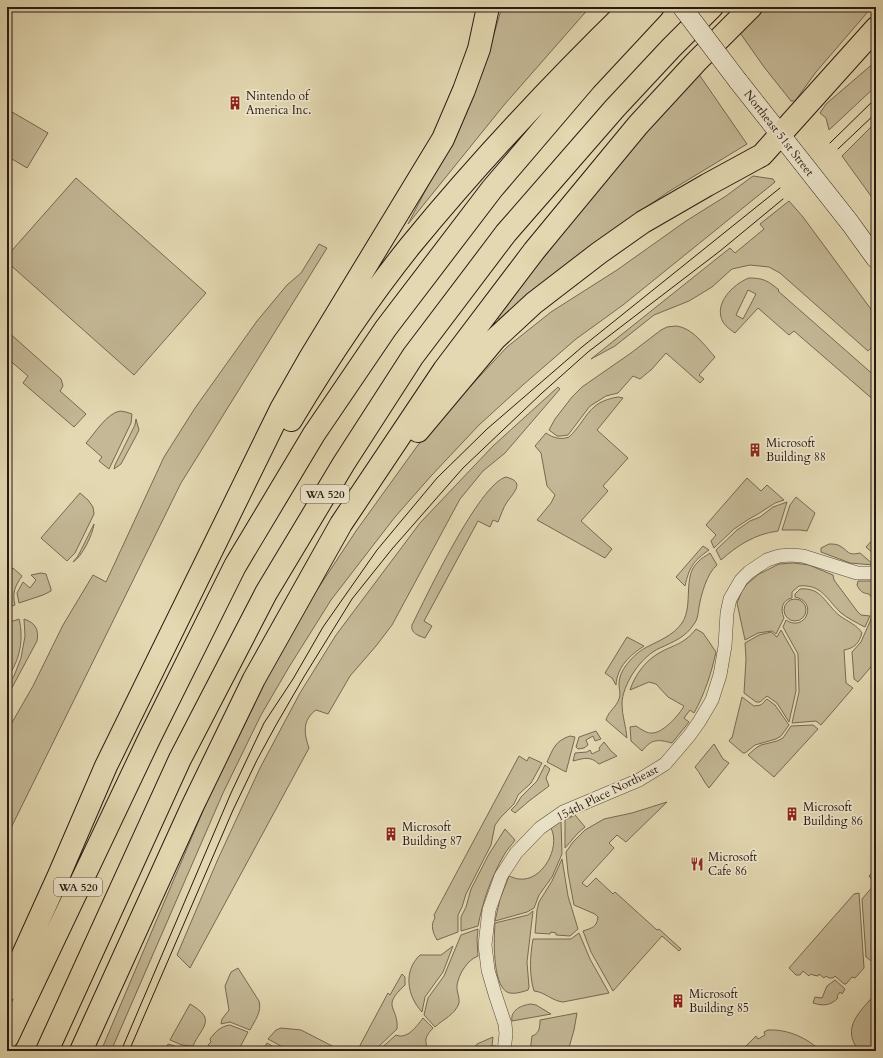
<svg xmlns="http://www.w3.org/2000/svg" width="883" height="1058" font-family="Cardo,serif">
<rect width="100%" height="100%" fill="#e3d8b1"/>
<filter id="stains"><feTurbulence type="fractalNoise" baseFrequency=".005" numOctaves="4"/><feColorMatrix values="0 0 0 0 .2 0 0 0 0 .09 0 0 0 0 .02 0 0 0 .5 -.17"/></filter>
<radialGradient id="worn" r=".72"><stop offset=".6" stop-color="#630" stop-opacity="0"/><stop offset="1" stop-color="#630" stop-opacity=".3"/></radialGradient>
<path fill="#c4b896" stroke="#786854" fill-rule="evenodd" d="M502,7h88l-86,98 -96,119 39,-75 36,-78z
M764,7h108l-56,65 -21,29h-4l-27,-34 -26,-37z
M876,61v25l-47,44 -3,-12 -6,-5 6,-9z
M698,73l49,71 -79,48 -37,26 -129,102 -6,-2 124,-157z
M7,109l41,24 -21,35 -20,-12z
M876,122v81l-34,-47z
M753,176l20,3 2,3 -152,123 -47,34 -52,45 -45,41 -48,51 -36,41 -34,44 -30,39 -42,67 -28,48 -38,78 -112,258h-10l107,-252 51,-108 56,-98 41,-62 62,-86 49,-55 40,-43 44,-35 66,-42 69,-49 40,-25z
M76,178l130,115 -72,82 -127,-113v-6z
M789,201l14,16 73,99v22l-4,9 -4,4 -88,-78 -11,-6 -19,-2 -18,4 -20,18 -23,14 -35,14 -39,31 -24,13 139,-111 5,5 29,-24 -4,-5z
M319,244l8,4 -146,235 -174,353v-107l3,-3 23,-40 30,-61 30,-50 13,7 58,-125 31,-49 62,-87 30,-36 14,-12z
M749,278c15,0 19,3 30,12l-1,1 98,86v25l-82,-71 -5,4 -31,-27 -23,25c-4,-3 -9,-6 -12,-11 -10,-18 10,-38 26,-44zM748,290l8,4 -13,25 -7,-4z
M676,326c17,2 28,19 39,31l-16,18 5,4 -4,4 -34,-30 -14,16 -12,10 -7,-3 -15,17 -12,3 -16,10 -22,29 -7,1h-4l-8,-6 6,-11 17,-22 10,-10 49,-34 30,-23 6,-3z
M7,331l54,48 2,7 -3,5 26,23 -12,13 -51,-44 5,-7 -21,-18z
M558,387l2,2 -55,64 -22,18 -23,28 -68,126 -16,21 -26,30 -22,38 -12,-4c-14,10 -12,24 -7,38l-119,220 -13,-13 41,-96 42,-91 40,-75 36,-58 84,-112 73,-77z
M618,397l5,1 -26,32 31,28 -25,28 5,5 -27,30 31,28 -7,9 -68,-38 14,-17 4,-8 -8,-9 -6,-33 -6,-7 11,-13c7,5 15,7 23,4 19,-18 18,-35 49,-40z
M120,411l6,1 6,2 -1,9 -22,46 -10,-8 3,-4 -16,-14c10,-11 20,-29 34,-32z
M136,419l3,11 -3,6 -15,28 -7,5 1,-4 20,-40z
M506,477c19,5 9,14 1,25 -4,6 -6,13 -9,20l-5,-2 -3,7 -12,-6 -54,100 8,5 -7,12c-6,-2 -15,-5 -13,-13 14,-28 67,-141 94,-148z
M747,478l14,13 6,-6 17,15 -9,3 -17,11 -9,5 -15,10 -20,19 -3,-7 5,-6 -10,-10z
M80,493l8,7 5,7 1,7 -19,39 -8,8 -26,-23z
M796,497l19,16 -8,18 -7,-1h-18l8,-25z
M787,502l-9,29c-23,3 -40,14 -57,29l-5,-10 21,-20 13,-9 10,-4 13,-10z
M94,524c-1,10 -12,33 -21,38l5,-6z
M876,536l-1,19 -9,-8z
M829,544c4,0 8,0 11,2 9,5 7,10 20,7l14,12 -24,-2 -29,-11v-4z
M703,546l6,4c-16,11 -20,18 -24,36l-9,-9z
M710,553l7,12c-10,8 -16,30 -18,42 -1,6 -1,12 -5,17 -8,13 -21,18 -34,24 -19,8 -38,37 -38,56 0,12 4,22 5,34l-21,-18c3,-10 10,-12 13,-21 2,-5 0,-10 0,-15 0,-14 14,-29 26,-36 13,-7 28,-12 37,-25 12,-18 0,-47 16,-61 3,-4 8,-6 12,-9z
M794,563l15,2 24,10 1,5 23,31 4,4 9,1 -5,11c-8,-4 -18,-9 -25,-15 -14,-14 -19,-28 -41,-26l-7,6v6c-10,2 -12,11 -8,20l-8,16 -4,-3 -14,2 -13,7 -8,-37 5,-12 5,-7 12,-10 20,-10z
M13,568l9,8c-7,10 -10,17 -7,29l-8,3v-33z
M41,573l5,1 5,15v2l-8,4 -24,8 -2,-10 6,-11 7,6 6,-8 -5,-5z
M858,581h17l1,20 -2,6 -2,-1v-8l-3,-4c-7,-1 -9,-3 -12,-9z
M800,589c22,-2 25,15 40,27 7,5 17,9 22,17 -3,10 -7,15 -18,17l2,33 7,5 -32,37 -5,-4 -24,2 7,-31 -1,-38 -15,-27 3,-7c19,13 33,-18 9,-23v-3z
M784 610a11 11 0 1 1 22 0a11 11 0 1 1-22 0Z
M876,608v53l-18,21 -4,-3 -2,-27 9,-10z
M19,619c5,19 1,43 -12,58v-54z
M24,619c12,4 15,11 13,22l-30,56v-12l7,-9 7,-18 4,-22z
M696,629l7,4 13,19c-5,22 -11,41 -22,61l-4,-3 -6,8 5,4 -17,21c-15,-4 -20,-4 -30,8l-11,-10 -1,-14 6,-1c5,3 11,8 17,7 11,-1 26,-18 31,-27l-16,-9 -12,-13 -7,-2 -19,8c5,-15 15,-29 29,-37 16,-9 24,-8 37,-24z
M781,630l14,25 1,36 -7,31 -12,-19 -10,-7 -7,6h-4l-12,-9 2,-34 -1,-16 14,-8 12,-3 6,5z
M627,637l17,9c-14,9 -27,21 -28,39l-4,-7 -7,-5z
M742,697l12,9 7,-1 6,-6 8,6 14,20 -8,11 -5,3 -21,6 -10,8h-2l-14,-12 2,-3h1z
M813,725l5,4 -44,48 -26,-22 8,-7 5,-3 16,-4 6,-3 8,-12z
M596,731l5,8 -6,2 -2,-5 -7,4 2,5 -4,3 -6,1 -2,-2 3,-10z
M570,736l5,1 -9,35 -19,-10c6,-13 8,-21 23,-26z
M604,742l7,9 6,5 -18,8c-9,-8 -14,-6 -26,-3l2,-8 12,-1 3,-2 2,4 8,-4 -1,-2z
M714,744l9,15 6,4 -20,25c-6,-7 -8,-14 -14,-21z
M519,756l8,5 2,-4 13,6 -11,20 -13,12 -4,9 -13,13 -6,8 -4,20 -25,49 -4,13 -4,8v17l-21,8c-4,-7 -7,-15 -2,-22l-1,-3z
M545,765l5,4 -4,9 3,8 -20,15 -14,12 -4,-3 5,-5 5,-8 16,-16z
M667,802l-41,40 -9,-7 -8,8 5,5 -32,35 5,4 9,-9 17,16 2,-2 42,38 2,-1 22,20 -2,2 -17,-15 -49,55 -22,-39 -8,-21c9,-3 14,-4 15,-14l-3,-3 -21,-9 -6,-32 -2,-21 7,-10 12,-12 19,-11 28,-6z
M575,815l10,12 -7,6 -13,15v-28z
M559,822h2l1,32 -10,23 -13,18 -5,13 -7,4 -32,9 5,-22 9,-23c3,1 7,3 10,3 23,3 42,-31 32,-51z
M505,829l10,11c-3,5 -8,9 -11,15 -13,23 -21,45 -26,71l-17,5v-14l5,-10 5,-18 18,-35z
M562,859l6,37 10,33 -8,7 -14,-1v-2l-5,-1 -1,2 -15,-1 2,-23 2,-8 13,-21z
M876,869v93l-1,2 -9,-7 -4,-58 13,-15 -6,-8z
M859,893l5,75 -9,10 -3,-1 -6,7h-2l-9,-8 -2,2h-4l-3,-2 -2,2 -5,-4 -1,2 -5,-1 -2,-1 -2,2 -6,-5 -3,4h-4l-7,-7 65,-74z
M533,911l-6,51 2,25 -1,3c-6,2 -15,5 -21,2 -15,-9 -13,-54 -12,-69l33,-8z
M478,929l-1,11 1,16c-11,4 -19,18 -21,29 -1,6 3,12 2,18 -4,12 -16,16 -24,24l-11,-12 4,-17 16,-22 17,-41z
M579,933l11,26 19,34 -46,9c-11,-1 -18,-10 -29,-11 -5,-16 -4,-35 -1,-52h38z
M453,946l-10,26 -18,25 -3,15c-15,-16 -19,-41 -2,-57h21z
M238,968l21,33c3,11 -4,19 -9,29l-20,-8 -9,2 1,-5 7,-9 -4,-24 6,-14z
M402,974l3,3v8c-25,23 -6,21 -8,44l-23,22h-17l31,-58 2,2z
M835,980l10,9 -3,5 -2,-2 -3,4 1,2c-8,8 -15,8 -25,5l2,-6 7,1 5,-12z
M876,993v58h-17c-19,-24 2,-40 17,-58z
M190,1004c28,16 11,23 3,42l-11,-1 -12,-5z
M531,1004l5,1 15,9 -39,7c-2,-11 10,-16 19,-17z
M577,1013l-3,17 -6,21h-38l2,-15c7,-2 8,-8 8,-16z
M423,1018l10,10c-6,7 -9,10 -6,19l-17,4h-32l18,-16c11,5 21,-9 27,-17z
M230,1025l18,7 -10,19h-28l-2,-6 3,-3 -1,-3c5,-7 11,-13 20,-14z
M281,1028l20,2 39,20 -50,1 -22,-12 8,-9z
M768,1030c20,-1 39,8 53,21h-74l-3,-3 12,-12 2,3 7,-4 -1,-3z
M493,1037l-1,9h4l-1,5h-23l5,-7z
M267,1043l14,8h-19z
M168,1044l13,4 9,2v1h-26z"/>
<g fill="none" stroke-linecap="round" stroke-linejoin="round">
<g stroke="#59493a" stroke-width="14">
<path id="minor" d="M504,1051l2,-17 -1,-10 -10,-30 -7,-24 -3,-25 4,-35 12,-34 15,-23 24,-25 23,-16 76,-32 26,-16 24,-28 10,-14 13,-22 8,-25 5,-29 2,-33 3,-14 11,-19 8,-8 18,-12 12,-4 11,-1 13,1 54,17h19"/>
</g>
<g stroke="#2b1912" stroke-width="20">
<path id="secondary" d="M738,81l112,142 26,36"/>
</g>
<g stroke="#2b1912" stroke-width="24">
<path id="motorway" d="M291,420c36,-60 75,-119 119,-174 69,-84 143,-163 221,-239
M418,431l77,-92 39,-36 65,-50 44,-31 64,-37 55,-30 114,-127
M7,990l52,-115 47,-109 175,-357 29,-51 133,-219 21,-49 15,-41 9,-42
M7,1038l143,-301 85,-171 79,-132 72,-106 106,-139 93,-109 68,-73
M47,1051l133,-292 86,-166 78,-130 69,-107 93,-123 109,-125 56,-60 41,-41
M81,1051l111,-244 62,-128 87,-155 103,-154 90,-119 104,-126 58,-63 55,-55"/>
</g>
<use href="#minor" stroke="#ede6cc" stroke-width="13"/>
<use href="#secondary" stroke="#ede6cc" stroke-width="19"/>
<use href="#motorway" stroke="#e3d8b1" stroke-width="22"/>
<path stroke="#2b1912" stroke-width="1" d="M830,143l46,-45
M838,149l38,-36
M121,1051l110,-258 33,-70 29,-44 30,-52 54,-77 60,-72 50,-49 95,-82 198,-159
M129,1051l104,-241 24,-50 19,-35 29,-50 47,-76 40,-50 71,-81 79,-75 46,-41 132,-101 63,-52"/>
<g stroke="#2b1912" stroke-width="20" stroke-linecap="butt">
<path id="secondary-bridge" d="M682,7l56,74"/>
</g>
<use href="#secondary-bridge" stroke="#ede6cc" stroke-width="19"/>
</g>
<defs>
<g id="building-bare" transform="scale(1.08)"><path d="M-4-6H4V6H1V3H-1V6H-4ZM-2.5-4.3h1.7v1.8h-1.7ZM.8-4.3h1.7v1.8H.8ZM-2.5-1h1.7V.8h-1.7ZM.8-1h1.7V.8H.8Z" fill="#8f2418" stroke="#ede6cc" stroke-width="2.5" paint-order="stroke"/></g>
<g id="restaurant-bare" transform="scale(1.08)"><path d="M-5-6h1v4h1v-4h1v4h1v-4h1v5L-1.5 .5V6h-2V.5L-5-1ZM5-6V6H3V1.5H1.5Q1.5-4 5-6Z" fill="#8f2418" stroke="#ede6cc" stroke-width="2.5" paint-order="stroke"/></g>
</defs>
<g fill-rule="evenodd">
<use href="#building-bare" x="235" y="103"/>
<use href="#building-bare" x="755" y="450"/>
<use href="#building-bare" x="792" y="814"/>
<use href="#building-bare" x="391" y="834"/>
<use href="#restaurant-bare" x="697" y="864"/>
<use href="#building-bare" x="678" y="1001"/>
</g>
<g text-anchor="middle" dominant-baseline="central" stroke-width="3.5" stroke-linejoin="round" paint-order="stroke">
<g fill="#ede6cc" stroke="#65564a" stroke-width="1">
<rect x="301" y="485" width="48" height="18" rx="3"/>
<rect x="54" y="878" width="48" height="18" rx="3"/>
</g>
<g font-size="11" font-weight="bold" fill="#2b1912">
<text x="325" y="494">WA 520</text>
<text x="78" y="887">WA 520</text>
</g>
<g font-size="12" fill="#2b1912" stroke="#ede6cc" text-anchor="start">
<text x="246" y="96">Nintendo of<tspan x="246" dy="14">America Inc.</tspan></text>
<text x="766" y="443">Microsoft<tspan x="766" dy="14">Building 88</tspan></text>
<text x="803" y="807">Microsoft<tspan x="803" dy="14">Building 86</tspan></text>
<text x="402" y="827">Microsoft<tspan x="402" dy="14">Building 87</tspan></text>
<text x="708" y="857">Microsoft<tspan x="708" dy="14">Cafe 86</tspan></text>
<text x="689" y="994">Microsoft<tspan x="689" dy="14">Building 85</tspan></text>
</g>
<g font-size="12" fill="#2b1912" stroke="#ede6cc">
<text transform="translate(779 133) rotate(52)">Northeast 51st Street</text>
<text transform="translate(607 793) rotate(-26)">154th Place Northeast</text>
</g>
</g>
<rect width="883" height="1058" fill="none" stroke="#e3d8b1" stroke-width="24"/>
<rect x="8" y="8" width="867" height="1042" fill="none" stroke="#2b1912" stroke-width="2"/>
<rect x="12" y="12" width="859" height="1034" fill="none" stroke="#2b1912"/>
<rect width="100%" height="100%" filter="url(#stains)"/>
<rect width="100%" height="100%" fill="url(#worn)"/>
</svg>
